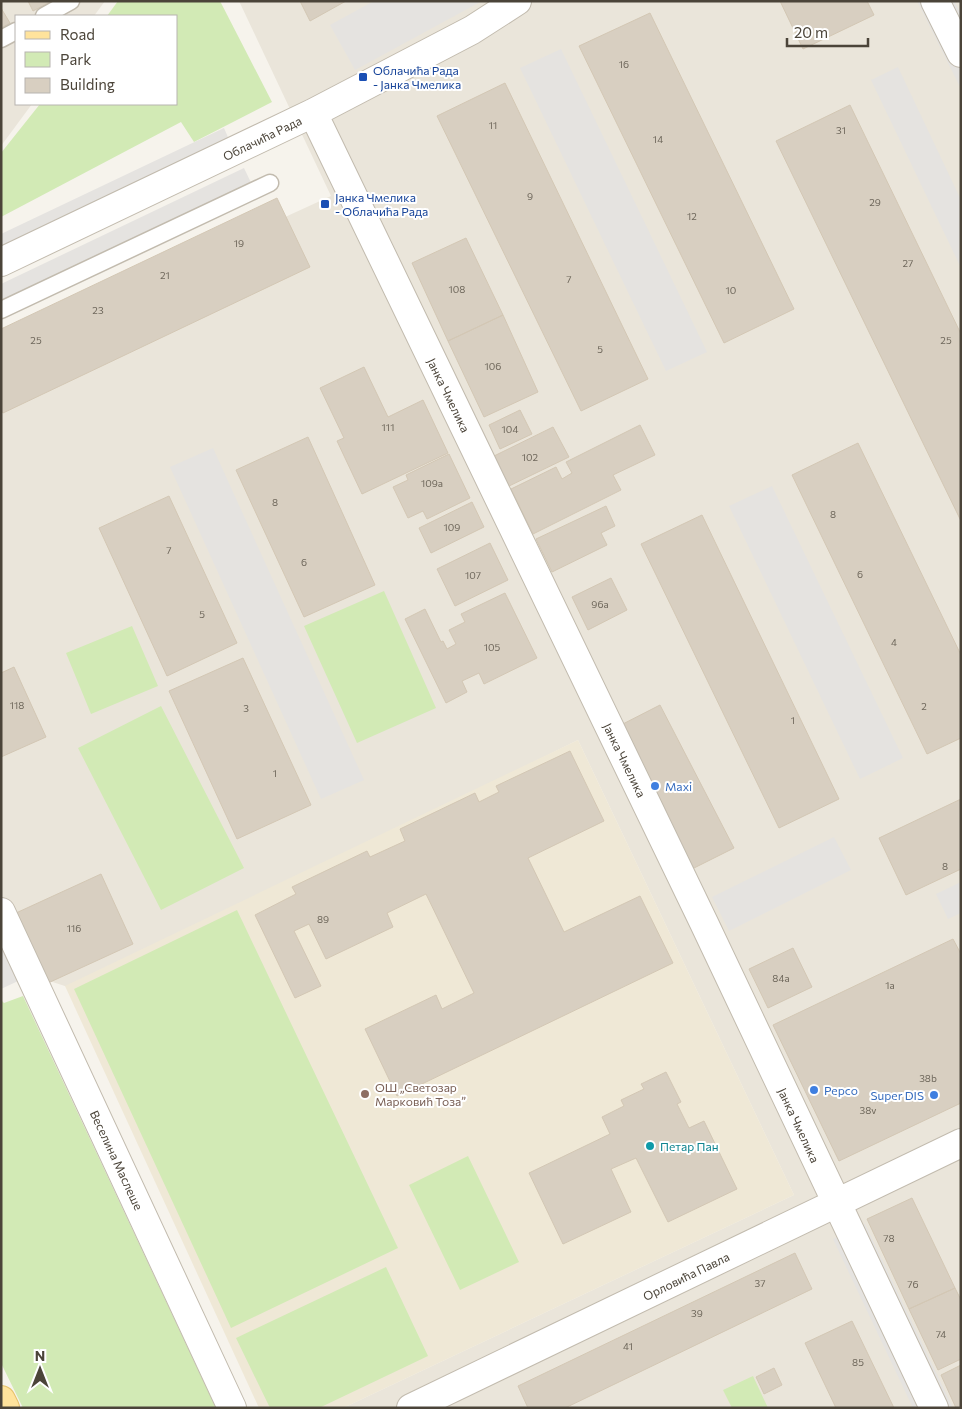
<svg xmlns="http://www.w3.org/2000/svg" width="962" height="1409" font-family="Commissioner,sans-serif">
<rect width="100%" height="100%" fill="#f6f3ec"/>
<path fill="#eae5da" d="M1,1h104l-11,15h-78v88h16l-31,42z
M239,1h722v1407h-618l451,-213 -216,-455 -504,249 -43,-14 -30,-63v-565l330,-151z"/>
<path fill="#efe8d6" d="M578,740l216,455 -451,213h-84l-194,-422z"/>
<path fill="#d2eab5" d="M118,1h102l52,101 -78,40 -13,-20 -180,95v-64l39,-49h136v-88h-69z
M384,591l52,117 -79,35 -53,-117z
M132,626l26,60 -67,28 -25,-61z
M161,706l83,162 -83,42 -83,-162z
M237,910l161,338 -167,80 -157,-339z
M23,996l193,412h-193l-22,-45v-363l3,3z
M468,1156l51,106 -59,28 -51,-105z
M386,1267l42,89 -109,52h-49l-34,-70z
M753,1376l15,32h-36l-9,-18z"/>
<path fill="#e5e3e0" d="M374,1h108l-127,69 -25,-45z
M917,1h37l7,13v75z
M561,49l146,303 -41,19 -146,-303z
M898,67l63,133v68l-90,-188z
M224,128l10,23 -233,111v-28z
M244,168l11,23 -254,117v-24z
M213,448l151,332 -43,19 -151,-332z
M772,486l131,272 -43,21 -131,-273z
M834,837l17,33 -122,61 -17,-34z
M961,882v31l-13,6 -12,-25z
M1,912l30,63 -30,14z
M865,1224l88,184h-40l-80,-169z"/>
<path fill="#d8cfc1" stroke="#d3c7b4" d="M28,1h24l-19,10z
M300,1h46l-36,20z
M780,1h87l7,14 -71,34z
M1,8l9,15 -9,5z
M650,13l144,296 -70,34 -145,-297z
M505,83l143,296 -67,32 -144,-295z
M850,105l111,229v187l-185,-380z
M277,198l33,69 -307,146 -2,-3v-81z
M466,238l37,77 -55,26 -36,-78z
M503,315l35,77 -54,25 -36,-76z
M364,367l24,50 35,-17 25,53 -86,41 -25,-53 7,-3 -24,-50z
M520,410l12,24 -32,15 -11,-24z
M640,425l15,30 -42,20 8,15 -88,44 -22,-45 45,-22 6,12 10,-6 -6,-11z
M553,427l16,30 -62,30 -15,-30z
M308,437l67,148 -71,32 -68,-147z
M858,443l103,212v83l-34,16 -135,-279z
M449,454l21,44 -43,21 -4,-8 -15,7 -15,-31 15,-7 -2,-5z
M169,496l68,147 -70,33 -68,-148z
M472,502l12,25 -53,26 -12,-25z
M606,506l9,20 -14,7 6,12 -55,27 -16,-33z
M702,515l137,284 -60,29 -138,-284z
M490,543l18,37 -53,26 -18,-37z
M611,578l16,32 -39,20 -16,-33z
M505,593l32,65 -53,26 -5,-11 -17,8 5,11 -21,11 -41,-84 20,-10 16,33 2,-1 4,8 9,-5 -7,-14 16,-8 -4,-8z
M243,658l68,147 -74,34 -68,-148z
M14,667l32,70 -45,20v-84z
M660,705l74,143 -44,22 -73,-143z
M570,751l34,70 -76,37 36,74 76,-36 33,67 -276,133 -32,-67 71,-34 6,14 32,-16 -48,-99 -39,19 6,14 -67,32 -17,-35 -15,7 27,55 -26,12 -40,-83 41,-21 -4,-7 75,-36 3,6 35,-16 -5,-12 75,-36 4,9 20,-10 -3,-6z
M961,799v70l-55,26 -27,-57z
M101,874l32,70 -85,39 -32,-70z
M953,939l8,15v149l-122,58 -66,-136z
M793,948l19,39 -44,21 -19,-39z
M666,1072l15,30 -4,2 12,24 15,-7 33,68 -69,33 -32,-64 -25,11 20,43 -68,32 -34,-71 81,-39 -8,-17 22,-11 -3,-6 23,-11 -3,-5z
M912,1198l43,90 -46,21 -42,-90z
M795,1253l17,36 -247,119h-37l-10,-22z
M955,1288l6,12v59l-23,11 -29,-61z
M852,1321l42,87h-58l-31,-65z
M961,1365v43h-5l-15,-33z
M774,1368l8,17 -18,9 -8,-17z"/>
<g fill="none" stroke-linecap="round" stroke-linejoin="round">
<g stroke="#c2bbae" stroke-width="19">
<path id="service" d="M44,16l27,-15
M1,39l15,-8
M1,310l269,-127"/>
</g>
<g stroke="#c2bbae" stroke-width="30">
<path id="minor" d="M935,1l26,52
M313,113l391,810 230,485
M1,262l312,-149 159,-83 45,-29
M1,912l231,496
M411,1408l550,-265"/>
</g>
<g stroke="#e6c16a" stroke-width="30">
<path id="primary" d="M1,1400l4,8"/>
</g>
<use href="#service" stroke="#fff" stroke-width="16"/>
<use href="#minor" stroke="#fff" stroke-width="28"/>
<use href="#primary" stroke="#ffe39c" stroke-width="28"/>
</g>
<g fill="#1a4fb4" stroke="#fff" stroke-width="2">
<rect x="358" y="72" width="10" height="10" rx="2.5"/>
<rect x="320" y="199" width="10" height="10" rx="2.5"/>
</g>
<g fill="#3f7fe0" stroke="#fff" stroke-width="2">
<circle cx="655" cy="786" r="5"/>
<circle cx="814" cy="1090" r="5"/>
<circle cx="934" cy="1095" r="5"/>
</g>
<circle fill="#8d6e63" stroke="#fff" stroke-width="2" cx="365" cy="1094" r="5"/>
<circle fill="#0f9aa8" stroke="#fff" stroke-width="2" cx="650" cy="1146" r="5"/>
<g text-anchor="middle" dominant-baseline="central" stroke-width="4" stroke-linejoin="round" paint-order="stroke">
<g font-size="10" fill="#6e675b">
<text x="624" y="64">16</text>
<text x="493" y="125">11</text>
<text x="841" y="130">31</text>
<text x="658" y="139">14</text>
<text x="530" y="196">9</text>
<text x="875" y="202">29</text>
<text x="692" y="216">12</text>
<text x="239" y="243">19</text>
<text x="908" y="263">27</text>
<text x="165" y="275">21</text>
<text x="569" y="279">7</text>
<text x="457" y="289">108</text>
<text x="731" y="290">10</text>
<text x="98" y="310">23</text>
<text x="36" y="340">25</text>
<text x="946" y="340">25</text>
<text x="600" y="349">5</text>
<text x="493" y="366">106</text>
<text x="388" y="427">111</text>
<text x="510" y="429">104</text>
<text x="530" y="457">102</text>
<text x="432" y="483">109a</text>
<text x="275" y="502">8</text>
<text x="833" y="514">8</text>
<text x="452" y="527">109</text>
<text x="169" y="550">7</text>
<text x="304" y="562">6</text>
<text x="860" y="574">6</text>
<text x="473" y="575">107</text>
<text x="600" y="604">96a</text>
<text x="202" y="614">5</text>
<text x="894" y="642">4</text>
<text x="492" y="647">105</text>
<text x="17" y="705">118</text>
<text x="924" y="706">2</text>
<text x="246" y="708">3</text>
<text x="793" y="720">1</text>
<text x="275" y="773">1</text>
<text x="945" y="866">8</text>
<text x="323" y="919">89</text>
<text x="74" y="928">116</text>
<text x="781" y="978">84a</text>
<text x="890" y="985">1a</text>
<text x="928" y="1078">38b</text>
<text x="868" y="1110">38v</text>
<text x="889" y="1238">78</text>
<text x="760" y="1283">37</text>
<text x="913" y="1284">76</text>
<text x="697" y="1313">39</text>
<text x="941" y="1334">74</text>
<text x="628" y="1346">41</text>
<text x="858" y="1362">85</text>
</g>
<g font-size="12" fill="#164399" stroke="#fff" text-anchor="start">
<text x="373" y="70">Облачића Рада<tspan x="373" dy="14">- Јанка Чмелика</tspan></text>
<text x="335" y="197">Јанка Чмелика<tspan x="335" dy="14">- Облачића Рада</tspan></text>
</g>
<g font-size="12" fill="#4b4439" stroke="#fff">
<text transform="translate(262 138) rotate(-26)">Облачића Рада</text>
<text transform="translate(449 395) rotate(64)">Јанка Чмелика</text>
<text transform="translate(625 760) rotate(64)">Јанка Чмелика</text>
<text transform="translate(799 1125) rotate(65)">Јанка Чмелика</text>
<text transform="translate(117 1160) rotate(65)">Веселина Маслеше</text>
<text transform="translate(686 1276) rotate(-26)">Орловића Павла</text>
</g>
<g font-size="12" fill="#366cbe" stroke="#fff" text-anchor="start">
<text x="665" y="786">Maxi</text>
<text x="824" y="1090">Pepco</text>
<text x="924" y="1095" text-anchor="end">Super DIS</text>
</g>
<g font-size="12" fill="#785e54" stroke="#fff" text-anchor="start">
<text x="375" y="1087">ОШ „Светозар<tspan x="375" dy="14">Марковић Тоза”</tspan></text>
</g>
<g font-size="12" fill="#0d838f" stroke="#fff" text-anchor="start">
<text x="660" y="1146">Петар Пан</text>
</g>
</g>
<rect width="962" height="1409" fill="none" stroke="#4b4439" stroke-width="5"/>
<rect x="15" y="15" width="162" height="90" fill="#ffffff" stroke="#b7b4b0"/>
<rect x="25" y="31" width="25" height="8" fill="#ffe39c" stroke="#b7b4b0"/>
<text x="60" y="40" font-size="15" fill="#4b4439">Road</text>
<rect x="25" y="52" width="25" height="15" fill="#d2eab5" stroke="#b7b4b0"/>
<text x="60" y="65" font-size="15" fill="#4b4439">Park</text>
<rect x="25" y="78" width="25" height="15" fill="#d8cfc1" stroke="#b7b4b0"/>
<text x="60" y="90" font-size="15" fill="#4b4439">Building</text>
<g transform="translate(40 1369)" stroke="#ffffff" stroke-width="4" paint-order="stroke">
<path d="M0-4L9 19L0 12L-9 19Z" fill="#4b4439"/>
<text y="-8" font-size="14" font-weight="bold" text-anchor="middle" fill="#4b4439">N</text>
</g>
<path d="M787 38v8h81v-8" fill="none" stroke="#4b4439" stroke-width="2.5"/>
<text x="794" y="38" font-size="15" fill="#4b4439" stroke="#ffffff" stroke-width="4" paint-order="stroke">20 m</text>
</svg>
